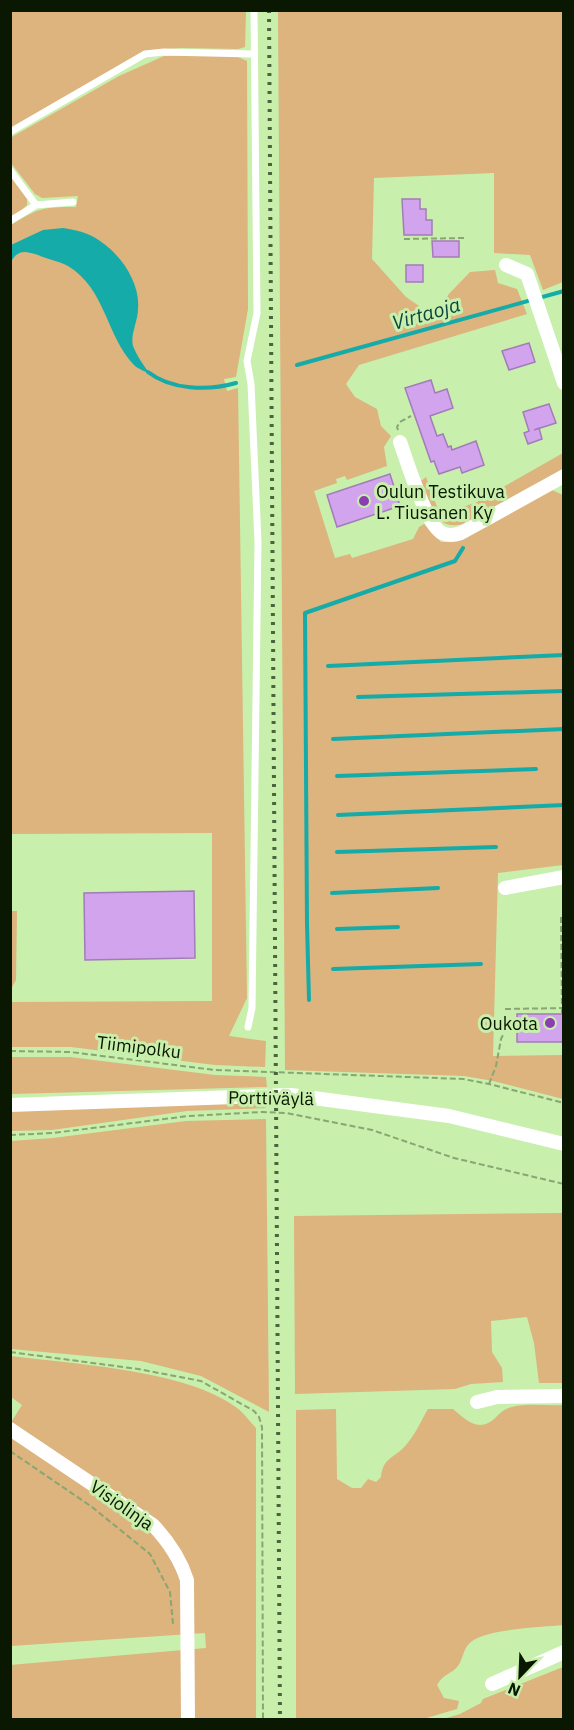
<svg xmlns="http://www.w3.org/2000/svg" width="574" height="1730" font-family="'IBM Plex Sans',sans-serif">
<rect width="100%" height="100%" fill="#c8efac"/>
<path fill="#ddb37e" d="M11,11h235l-1,36 -7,2 -56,-1 -38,3 -133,77z
M278,11h285v271l-20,8 -13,-35 -36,-2v-80l-120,5 -2,81 34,38 13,9 7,12 16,-2 6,-21 22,-23 25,-2 3,13 19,6 10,25 -168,51 -13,19 9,13 22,12 4,17 10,10 -7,11 3,19 -40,14 -2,-4 -9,3 1,4 -23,8 21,67 15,-4 2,4 61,-19 6,-12 5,-3 17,18h12l99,-52 11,5v370l-65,8 -5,183 70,-1v44l-70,-18 -29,-5 -179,-6z
M164,56h72l11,5 1,248 -12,68 -12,2 3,12 11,-3 9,610 -18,38 37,5 -1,26 -50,-2 -144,-18h-60v-45l201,-1v-168l-201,1v-609c28,-17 31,-18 65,-18l2,-11 -36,2 -7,-4 -24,-31 -1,-25 109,-62z
M10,176l17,23v6l-7,7 -9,4z
M563,453v16l-93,53c-35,13 -39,-15 -49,-41l5,-4 14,38 37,-13z
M11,911h6l-1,69 -5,9z
M10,1057h60l145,18 51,2 1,10 -256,7z
M266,1102v6l-79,3 -135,19 -41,1v-22z
M266,1119l3,293 -68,-36 -60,-15 -130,-12v-208l42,-3 133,-17z
M563,1213v170h-24l-5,-40 -7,-26 -36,4 1,31 10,16 1,14 -32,2 -16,5 -160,5 -1,-178z
M11,1356c62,8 177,14 226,52 7,5 13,14 19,20v291h-245l-1,-54 196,-17 -1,-15 -194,13 -1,-222 12,-19 -11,-8z
M563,1405v220c-20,2 -77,4 -92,17 -8,6 -8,17 -13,24 -6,8 -14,7 -21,19l7,13 15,3 -2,8 -34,10h-127v-309l40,-1 1,70 15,9h9l7,-9 8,3 5,-5c2,-20 13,-18 25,-32 9,-10 15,-24 22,-36h25c10,8 22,22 37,13 8,-5 11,-13 22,-15 16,-4 35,-1 51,-2z
M563,1667v52h-120l17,-5 21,-11 2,-4z"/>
<path fill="#15aba8" d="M63,228c6,1 13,2 19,4 29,9 59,45 56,77 0,12 -8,26 -5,37 4,10 11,20 17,28 -5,-3 -12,-5 -16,-9 -28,-29 -28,-76 -66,-99 -9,-5 -21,-7 -30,-11 -13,-4 -20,-6 -27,7v-17l32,-15z"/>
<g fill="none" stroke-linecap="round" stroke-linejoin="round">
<path stroke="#15aba8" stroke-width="4" d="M297,365l267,-74
M148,372c23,18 60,19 88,11
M328,666l236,-11
M358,697l206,-6
M333,739l231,-10
M337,776l199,-7
M338,815l226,-10
M337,852l159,-5
M332,893l106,-5
M337,929l61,-2
M333,969l148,-5
M309,1000l-2,-76 -2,-311 150,-52 8,-13"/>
</g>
<path fill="#d2a4ed" stroke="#a27cb8" stroke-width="1.5" d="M402,199h18v10h6v11h6v15h-28z
M432,241h27v16h-26z
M406,265h17v17h-17z
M529,343l6,19 -26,8 -7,-19z
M431,380l4,13 12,-4 6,19 -23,8 7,20 6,-2 5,13 3,-1 1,4 24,-9 8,24 -22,8 -2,-6 -21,7 -5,-13 -3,1 -26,-74z
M549,404l7,19 -22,7 5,-2 3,11 -14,5 -4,-11 5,-2 -6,-19z
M390,474l10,32 -63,21 -10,-32z
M194,891l1,67 -110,2 -1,-67z
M517,1014h47v28h-47z"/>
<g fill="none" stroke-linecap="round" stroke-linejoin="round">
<path stroke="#88a672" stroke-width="2" stroke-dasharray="6 3" stroke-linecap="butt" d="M404,239l61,-1
M398,430l-1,-3 3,-5 11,-6
M561,917l1,97
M505,1009l59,-1
M10,1051l60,1 145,18 248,9 26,5 75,19
M489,1084l7,-18 5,-27 4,-8
M10,1135l43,-2 135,-17 75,-4 23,1 86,17 82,28 110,26
M10,1352l128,17 63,12 53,30 5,6 3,10 1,293
M10,1451l82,56 58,47 20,38 3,32"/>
<path stroke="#fff" stroke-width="7" d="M10,132l135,-78 19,-2 89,2
M10,170l26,35
M10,221l26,-16 37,-3
M248,1027l4,-19 6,-466 -7,-158 -4,-23 10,-48 -3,-303"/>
<path stroke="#fff" stroke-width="14" d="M506,265l21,9 37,109
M400,442c7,19 26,83 42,91 6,3 13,2 19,0l103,-57
M505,888l59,-11
M10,1105l281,-10 158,21 115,28
M477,1402l20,-5 67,-1
M10,1429l143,96c16,17 27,33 34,55l1,140
M492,1684l72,-32"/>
<path stroke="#4d633d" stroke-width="4" stroke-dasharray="3 6" stroke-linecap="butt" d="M269,10l11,1710"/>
</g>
<g fill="#8a3eb0" stroke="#c8efac" stroke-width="2">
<circle cx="364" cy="501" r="6"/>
<circle cx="550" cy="1023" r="6"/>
</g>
<g text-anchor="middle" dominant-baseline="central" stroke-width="6" stroke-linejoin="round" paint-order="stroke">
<g font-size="18" fill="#0a1701" stroke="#c8efac" text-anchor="start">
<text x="376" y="491">Oulun Testikuva<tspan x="376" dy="21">L. Tiusanen Ky</tspan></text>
<text x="538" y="1023" text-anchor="end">Oukota</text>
</g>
<g font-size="18" fill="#0a1701" stroke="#c8efac">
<text transform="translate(139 1047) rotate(7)">Tiimipolku</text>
<text transform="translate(271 1098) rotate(1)">Porttiväylä</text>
<text transform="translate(122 1505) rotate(35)">Visiolinja</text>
</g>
<g font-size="20" font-style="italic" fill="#0a4544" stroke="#c8efac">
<text transform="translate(426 313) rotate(-16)">Virtaoja</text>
</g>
</g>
<rect width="574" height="1730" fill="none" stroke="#0a1701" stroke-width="24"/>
<g transform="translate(520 1676) rotate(203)" stroke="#c8efac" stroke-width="4.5" paint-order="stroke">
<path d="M0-4.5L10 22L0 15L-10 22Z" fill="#0a1701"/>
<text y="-9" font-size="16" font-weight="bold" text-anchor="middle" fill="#0a1701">N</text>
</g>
</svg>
